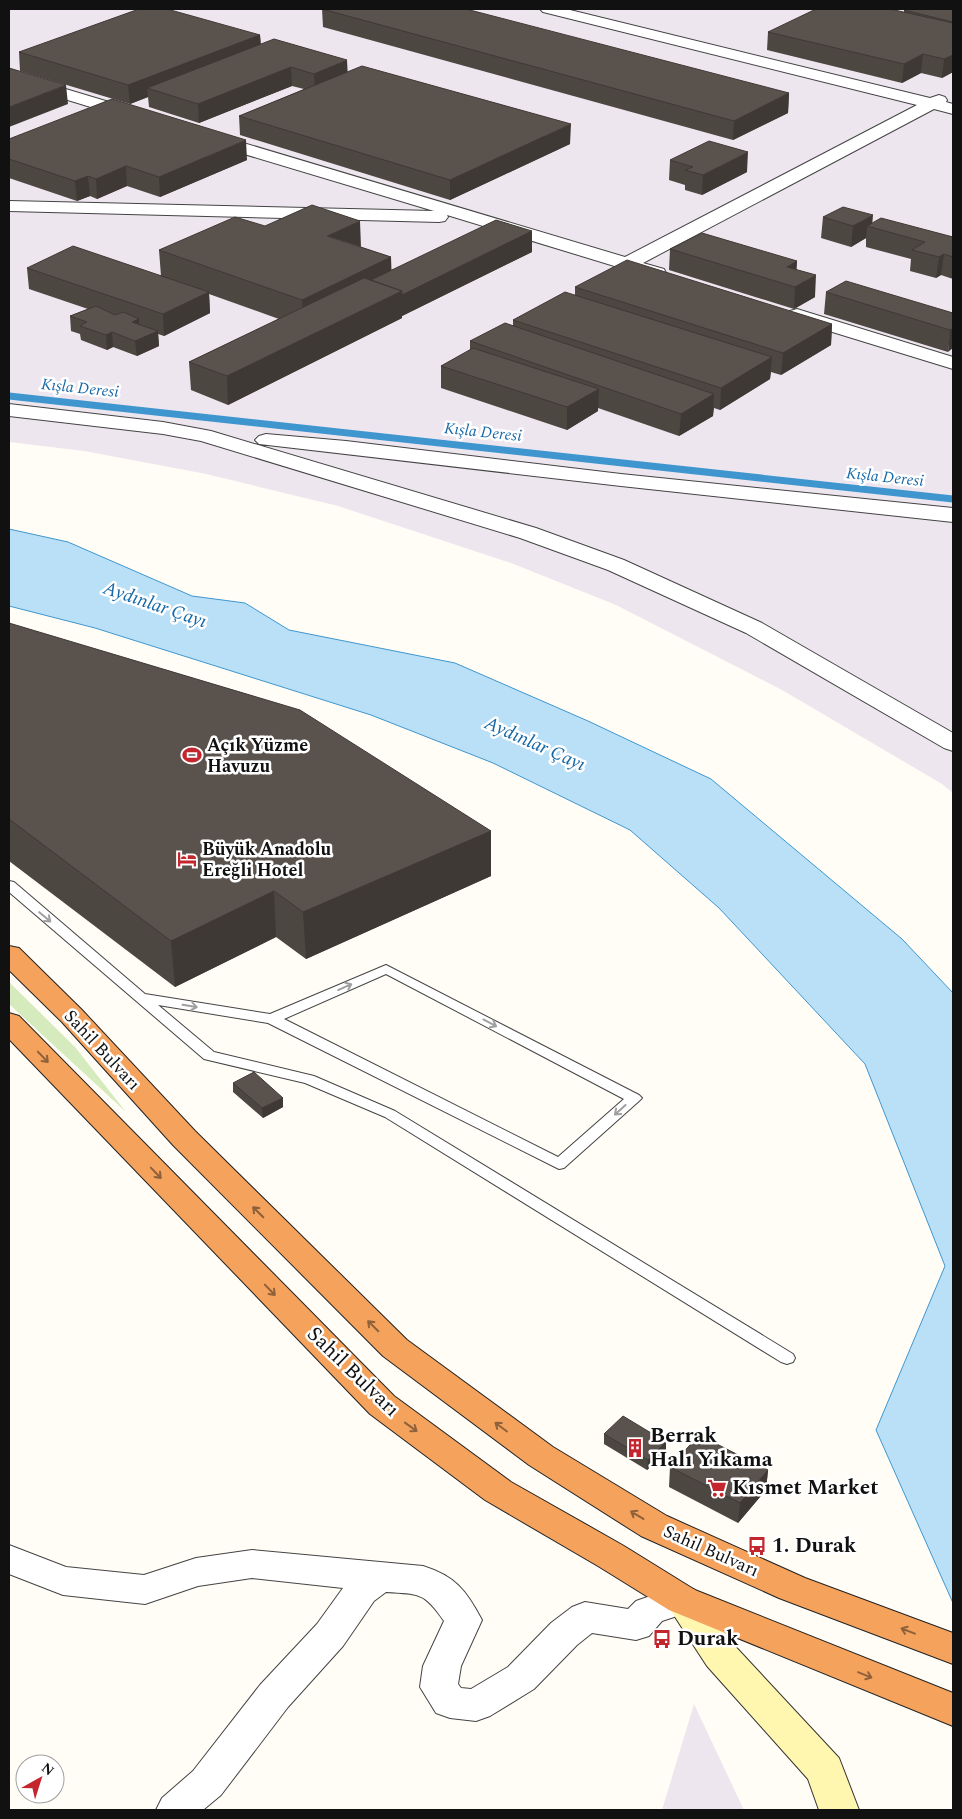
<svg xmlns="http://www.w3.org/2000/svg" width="962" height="1819" font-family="Spectral,serif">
<rect width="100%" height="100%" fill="#fffdf5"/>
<path fill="#eee6ef" d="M9,9h944v784l-11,-9 -160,-94 -166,-85 -105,-42 -173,-57 -132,-32 -122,-23 -75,-9z
M694,1704l50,106h-82z"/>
<path fill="#d5ebbd" d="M9,982l66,65 51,65 -117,-108z"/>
<path fill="#b9e0f7" stroke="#3f96cf" d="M9,529l59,13 124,54 53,7 44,27 166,33 133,58 123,58 191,160 51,54v610l-77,-173 69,-164 -80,-202 -146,-156 -89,-78 -137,-67 -122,-48 -276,-87 -86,-22z"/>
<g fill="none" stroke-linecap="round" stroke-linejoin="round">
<path stroke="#3f96cf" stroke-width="7" d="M9,396l944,103"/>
<g stroke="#444" stroke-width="2">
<path id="lane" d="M9,881l5,1 131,112 125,20 116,-49 253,130 3,3 -3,3 -75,67 -5,1 -291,-146 -110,-18 56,47 100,24 81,35 398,243 2,4 -2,4 -6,2 -6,-2 -396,-245 -80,-34 -101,-24 -195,-167zM386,974l238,125 -66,58 -274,-138z"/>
</g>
<g stroke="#444" stroke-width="2">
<path id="street" d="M540,9h26l364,89 9,-3 6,2 2,3 -1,2 7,2v10l-19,-5 -291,154 21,6 2,4 -2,4 -7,2 -210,-64 1,2 -3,4 -6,1 -430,-11v-10l425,10 -230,-69 -2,-4 2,-4 6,-1 415,124 292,-152 -374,-93z
M9,72l130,39 2,4 -2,4 -6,1 -124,-38z
M797,309l156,48v12l-163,-50 -3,-4 3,-4z
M9,404l154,18 48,9 325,97 88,32 138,63 191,110v18l-9,-3 -198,-115 -138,-63 -88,-32 -319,-97 -38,-7 -154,-18z
M266,434l80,7 275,33 332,34v14l-332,-36 -362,-42 -4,-4 4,-4z
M9,1545l57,22 78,8 52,-17 56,-8 171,16c32,10 43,24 59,54l-21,46 -3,18 3,4 10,1 37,-22 43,-44 21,-16 13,-5 43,7 8,-8 46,-16 13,5 5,10 -5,10 -33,11 -13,15 -13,4 -44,-7 -15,12 -43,44 -44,27 -14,5 -26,-3 -14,-5 -16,-26 3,-21 21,-45c-20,-29 -25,-27 -58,-29l-12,9 -31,45 -55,61 -67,88 -18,15h-47l6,-12 31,-27 67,-86 57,-61 26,-36 -91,-10 -54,8 -53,18 -82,-9 -54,-21z"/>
</g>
<g stroke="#333" stroke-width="2">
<path id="secondary" d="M682,1585l13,5 38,54 106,114 20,52h-40l-11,-31 -101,-113 -43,-66 5,-10z"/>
</g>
<g stroke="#222" stroke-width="2">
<path id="highway" d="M9,946l10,2 63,62 113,121 212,209 146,107 114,69 138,62 148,55v31l-174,-66 -138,-62 -112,-71 -146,-109 -210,-211 -111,-123 -53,-52z
M9,1013l10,3 375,380 117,86 113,64 71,44 258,103v33l-284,-116 -71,-44 -113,-66 -115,-86 -361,-375z"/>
</g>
<use href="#lane" fill="#fff" fill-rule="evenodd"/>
<use href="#street" fill="#fff" fill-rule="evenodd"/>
<use href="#secondary" fill="#fff6b0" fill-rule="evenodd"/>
<use href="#highway" fill="#f5a25d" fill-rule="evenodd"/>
</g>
<path fill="#4d4742" d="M322,9l467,84 -1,20 -55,27 -410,-113z
M953,9v63l-11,6 -21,-5 -19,10 -135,-33 1,-18 136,-20v-2z
M260,35l1,10 87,27 222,72 -120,56 -210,-65 -1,-19 65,-27 -12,-3 -93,37 -50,-16 -1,-10 -18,7 -110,-33 -1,-19z
M9,139l238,21 -87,37 -33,-11 -30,13 -7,-3 -13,5 -68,-23z
M670,160l77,12 -45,23 -17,-5v-5l-16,-5z
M823,217l49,6 81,14v42l-12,-4 -5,3 -26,-7 1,-12 -45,-12v-9l-15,9 -30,-9z
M265,226l96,21 30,10v13l141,-39v21l-130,64v2l-174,87 -37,-15 -2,-28 90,-43 -70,-25 1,19 -46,23 -6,-2 1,12 -22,10 -24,-9 -6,3 -26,-10 -1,-6 -9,-3 -1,-15 18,-7 -59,-20 -2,-21 134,8 -2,-26z
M670,249l127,12 -1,8 19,28 -21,12 -125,-39z
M575,287l257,37 -1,21 -50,30 -10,-3 -1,7 -50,31 -6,-2 -1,8 -34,20 -81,-28v3l-31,19 -126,-42v-22l29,-16v-9l43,-15v-6l62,-25z
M826,292l127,21 -5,39 -124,-38z
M9,623l482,208v45l-185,83 -30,-22 -101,50 -166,-126z
M233,1083l50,15v9l-20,11 -30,-26z
M604,1434l62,8v10l-19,18 -43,-26z
M670,1467l98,3 -2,20 -28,33 -69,-36z"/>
<path fill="#3f3936" d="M260,35l1,18 -114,35 1,9 -18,7 -2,-19z
M923,54l-2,19 -19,10 2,-19z
M953,55v17l-11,6 2,-19z
M347,60l1,19 -33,14 -1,-19z
M291,67l1,19 -93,37 -1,-19z
M66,85l2,19 -59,23v-20z
M789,93l-1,20 -55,27 1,-19z
M571,124l-1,20 -120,56v-20z
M246,140l1,20 -87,37 -1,-20z
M748,152l-1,20 -45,23 1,-20z
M126,166l1,20 -30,13 -1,-20z
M88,176l2,20 -13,5 -2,-20z
M873,215l-1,12 -5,-1 -1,12 -15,9 2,-21z
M360,221l1,26 -34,-11z
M532,231v21l-130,64v2l-174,87 -1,-29 175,-85z
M944,254l-3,21 -5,3 3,-21z
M391,257l1,27 -89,43 -1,-27z
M797,261l-1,21 -9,-15z
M816,275l-1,22 -21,12 1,-22z
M209,292l1,21 -46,23 -1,-22z
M139,319l1,15 -8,-12z
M832,324l-1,21 -50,30 2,-22z
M953,328v20l-5,4 2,-22z
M158,331l1,15 -22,10 -2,-15z
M112,332l1,15 -6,3 -1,-15z
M772,357l-2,22 -50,31 1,-22z
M599,389l-1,22 -31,19v-23z
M714,394l-1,22 -34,20 2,-22z
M491,831v45l-185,83 -3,-47z
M274,891l2,46 -101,50 -4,-46z
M283,1098v9l-20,11 -1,-10z
M666,1442v10l-19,18 1,-10z
M768,1470l-2,20 -28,33 2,-20z"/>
<path fill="#5a524d" stroke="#3f3936" d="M139,9h28l93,26 -132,50 -109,-33z
M322,9h144l323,84 -55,28z
M816,9h74l63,14v32l-9,4 -21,-5 -19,10 -136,-32z
M907,9h46v13l-49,-12z
M274,39l73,21 -33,14 -23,-7 -93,37 -51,-16z
M362,66l209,58 -121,56 -211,-64z
M9,68l57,17 -57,22z
M112,99l134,41 -87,37 -33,-11 -30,13 -8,-3 -13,5 -66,-22v-20z
M709,141l39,11 -45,23 -18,-5 8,-3 -23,-7z
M312,205l48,16 -33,15 64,21 -89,43 -143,-50 76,-33 30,9z
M843,207l30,8 -20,11 -30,-9z
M881,218l72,19v20l-9,-3 -5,3 -27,-7 13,-8 -58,-16z
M496,220l36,11 -130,64v-4l-31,-11z
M702,233l95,28 -10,6 29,8 -21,12 -125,-38z
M73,246l136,46 -46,22 -136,-46z
M627,260l205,64 -49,29 -208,-66z
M364,278l38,13 -175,85 -38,-14z
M846,281l107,32v15l-3,2 -124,-38z
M565,292l207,65 -51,31 -208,-68z
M96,306l19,9 8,-3 16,7 -7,3 26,9 -23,10 -23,-9 -6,3 -26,-9 7,-4 -17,-6z
M505,323l209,71 -33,20 -211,-73z
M473,348l126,41 -32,18 -126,-41z
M9,623l291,87 191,121 -188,81 -29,-21 -103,50 -162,-122z
M254,1072l29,26 -21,10 -29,-25z
M623,1416l43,26 -18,18 -44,-26z
M699,1435l69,35 -28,33 -70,-36z"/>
<defs><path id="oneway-shaft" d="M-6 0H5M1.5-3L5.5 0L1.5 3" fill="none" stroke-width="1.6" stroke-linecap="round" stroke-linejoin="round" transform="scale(1.25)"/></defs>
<g stroke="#a0a0a0">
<use href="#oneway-shaft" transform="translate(45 917) rotate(40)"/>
<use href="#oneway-shaft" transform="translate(345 987) rotate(-24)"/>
<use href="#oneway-shaft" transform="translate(190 1006) rotate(9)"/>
<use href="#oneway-shaft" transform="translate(490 1023) rotate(28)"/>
<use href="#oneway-shaft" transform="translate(620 1110) rotate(138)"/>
</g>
<g stroke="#8e613b">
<use href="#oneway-shaft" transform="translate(43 1057) rotate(46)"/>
<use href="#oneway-shaft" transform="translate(156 1173) rotate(46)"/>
<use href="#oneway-shaft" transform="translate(258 1212) rotate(-135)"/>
<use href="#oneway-shaft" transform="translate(270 1290) rotate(46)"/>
<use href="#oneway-shaft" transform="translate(373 1326) rotate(-135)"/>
<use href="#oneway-shaft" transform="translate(411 1427) rotate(36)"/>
<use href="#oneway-shaft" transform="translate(501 1427) rotate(-143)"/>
<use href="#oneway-shaft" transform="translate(637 1515) rotate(-149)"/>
<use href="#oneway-shaft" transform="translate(908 1631) rotate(-159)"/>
<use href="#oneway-shaft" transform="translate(865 1675) rotate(22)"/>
</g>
<defs>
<g id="stadium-bare" transform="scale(1.5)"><path d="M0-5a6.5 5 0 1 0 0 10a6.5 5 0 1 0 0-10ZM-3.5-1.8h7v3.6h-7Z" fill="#c4262e" stroke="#fff" stroke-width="2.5" paint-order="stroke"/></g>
<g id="hotel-bare" transform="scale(1.5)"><path d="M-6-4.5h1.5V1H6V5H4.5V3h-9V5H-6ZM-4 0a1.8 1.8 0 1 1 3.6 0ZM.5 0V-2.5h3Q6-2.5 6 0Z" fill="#c4262e" stroke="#fff" stroke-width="2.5" paint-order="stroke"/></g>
<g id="building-bare" transform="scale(1.5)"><path d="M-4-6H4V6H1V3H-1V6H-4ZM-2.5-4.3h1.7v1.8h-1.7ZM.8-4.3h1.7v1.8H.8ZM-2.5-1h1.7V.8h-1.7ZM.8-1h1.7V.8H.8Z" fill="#c4262e" stroke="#fff" stroke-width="2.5" paint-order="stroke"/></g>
<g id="supermarket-bare" transform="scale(1.5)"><path d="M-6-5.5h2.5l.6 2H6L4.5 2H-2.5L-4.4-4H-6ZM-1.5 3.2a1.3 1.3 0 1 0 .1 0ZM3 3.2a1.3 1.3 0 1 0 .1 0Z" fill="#c4262e" stroke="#fff" stroke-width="2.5" paint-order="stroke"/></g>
<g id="bus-bare" transform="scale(1.5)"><path d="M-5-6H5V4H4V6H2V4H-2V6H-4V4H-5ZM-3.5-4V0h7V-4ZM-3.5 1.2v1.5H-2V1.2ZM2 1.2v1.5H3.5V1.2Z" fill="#c4262e" stroke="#fff" stroke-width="2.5" paint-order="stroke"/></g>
</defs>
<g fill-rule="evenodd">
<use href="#stadium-bare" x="192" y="755"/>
<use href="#hotel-bare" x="187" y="859"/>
<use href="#building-bare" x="635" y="1448"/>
<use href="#supermarket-bare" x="717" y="1488"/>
<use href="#bus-bare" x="757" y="1546"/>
<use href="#bus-bare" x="662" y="1639"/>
</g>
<g text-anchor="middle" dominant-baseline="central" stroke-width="5" stroke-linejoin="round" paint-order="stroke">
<g font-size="16" font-style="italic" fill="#1768a6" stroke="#fff">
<text transform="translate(80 388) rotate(6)">Kışla Deresi</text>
<text transform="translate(483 432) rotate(6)">Kışla Deresi</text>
<text transform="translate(885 477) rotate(6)">Kışla Deresi</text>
</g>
<g font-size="18" font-weight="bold" fill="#111" stroke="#fff" text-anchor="start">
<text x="207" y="745">Açık Yüzme<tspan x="207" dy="21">Havuzu</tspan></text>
<text x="202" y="849">Büyük Anadolu<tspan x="202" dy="21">Ereğli Hotel</tspan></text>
</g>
<g font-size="18" fill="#111" stroke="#fff">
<text transform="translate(102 1050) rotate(47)">Sahil Bulvarı</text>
<text transform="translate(711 1551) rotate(24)">Sahil Bulvarı</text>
</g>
<g font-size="19" font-style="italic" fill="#1768a6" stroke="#fff">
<text transform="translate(155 605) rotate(19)">Aydınlar Çayı</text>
<text transform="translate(535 744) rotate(24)">Aydınlar Çayı</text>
</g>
<g font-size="21" fill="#111" stroke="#fff">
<text transform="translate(353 1372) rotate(44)">Sahil Bulvarı</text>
</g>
<g font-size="21" font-weight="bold" fill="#111" stroke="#fff" text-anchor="start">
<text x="650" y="1436">Berrak<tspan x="650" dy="24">Halı Yıkama</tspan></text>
<text x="732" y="1488">Kısmet Market</text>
<text x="772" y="1546">1. Durak</text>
<text x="677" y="1639">Durak</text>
</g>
</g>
<rect width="962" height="1819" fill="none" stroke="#111111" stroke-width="20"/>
<g transform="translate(40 1779) rotate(39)"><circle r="24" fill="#ffffff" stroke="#a0a0a0"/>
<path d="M0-4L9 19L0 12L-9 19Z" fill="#c4262e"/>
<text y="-8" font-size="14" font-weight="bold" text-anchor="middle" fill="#111111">N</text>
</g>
</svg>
